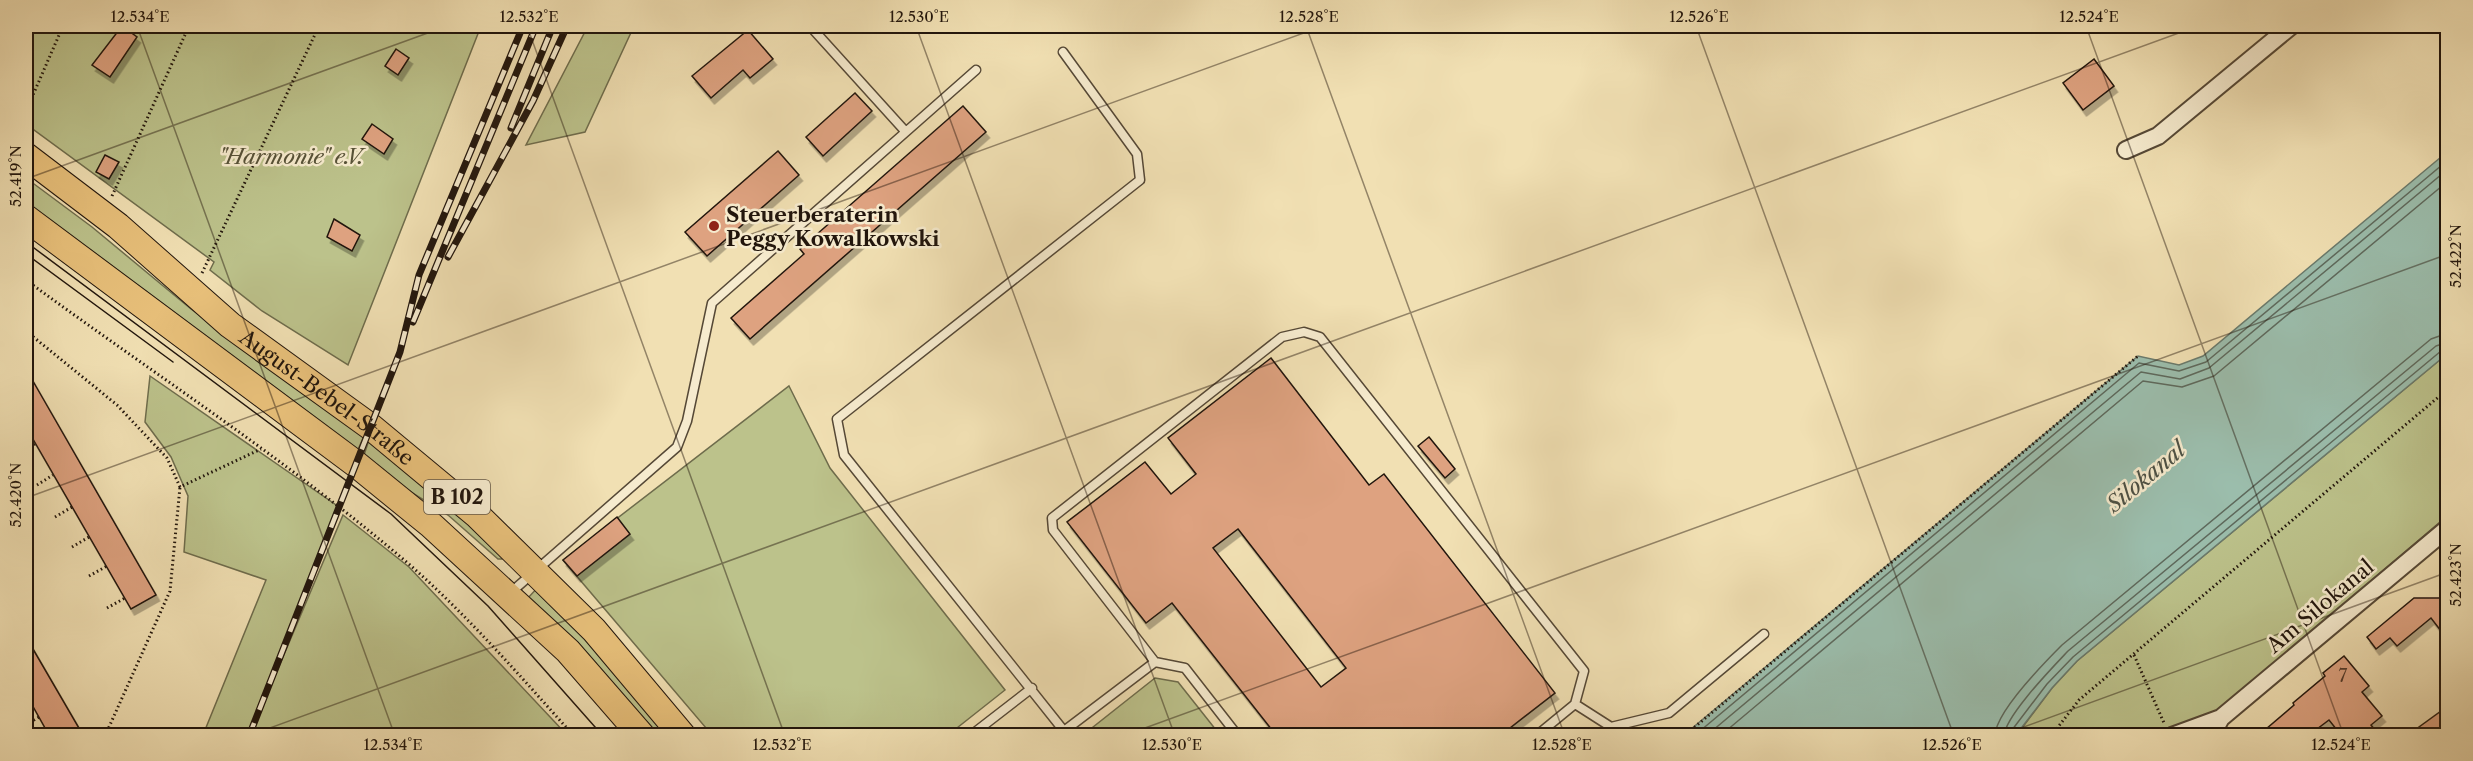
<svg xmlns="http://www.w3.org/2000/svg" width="2473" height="761" font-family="'Libre Caslon Text',serif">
<defs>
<filter id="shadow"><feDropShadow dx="3.5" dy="6" stdDeviation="0" flood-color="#0004"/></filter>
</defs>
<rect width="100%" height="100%" fill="#f1e0b3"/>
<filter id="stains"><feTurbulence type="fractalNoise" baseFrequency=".00333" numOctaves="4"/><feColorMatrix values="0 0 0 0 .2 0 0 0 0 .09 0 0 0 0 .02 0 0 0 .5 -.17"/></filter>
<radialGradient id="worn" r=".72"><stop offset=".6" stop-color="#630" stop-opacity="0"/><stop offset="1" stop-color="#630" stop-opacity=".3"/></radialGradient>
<path fill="#bcc28b" stroke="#6e6c4c" stroke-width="1.5" d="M26,26h455l-133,339 -86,-54 -52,-41 4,-8 -188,-138z
M588,26h46l-49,106 -59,13z
M26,178l66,49 99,82 173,127 -8,18 -330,-246z
M2447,354v162l-225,192 -64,27 -142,1 36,-48 25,-27z
M150,376l189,131 -90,228h-46l63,-155 -82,-28 4,-56 -17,-39 -26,-35z
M789,386l41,82 175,222 -57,45h-229l-13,-7 -143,-168z
M369,440l136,114 -3,5h-4l-50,-44 -50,-31 -35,-26z
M343,515l66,52 158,168h-317z
M539,586l130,149h-11l-131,-136z
M1155,678l23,4 42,53h-137z"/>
<path fill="#9bbdac" stroke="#6a7a6c" stroke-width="1.5" d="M2447,152v202l-370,307 -25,27 -36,47h-332l454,-379 41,9 24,-9z"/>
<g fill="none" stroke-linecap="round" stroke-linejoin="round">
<path stroke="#5e695c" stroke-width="1.5" d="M1694,736l445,-373 40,8 27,-9 242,-202
M1706,736l435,-364 39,7 29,-11 239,-199
M1720,736l423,-355 39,6 32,-11 234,-195
M1995,736c0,-23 50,-74 67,-91l369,-306 17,-6
M2004,736c1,-20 49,-69 64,-85l368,-305 12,-4
M2011,736l1,-6 35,-46 26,-27 368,-306 7,-1"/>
</g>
<path fill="#dea280" stroke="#21150c" stroke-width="1.5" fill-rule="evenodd" filter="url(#shadow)" d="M122,26l15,11 -27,40 -18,-12z
M748,30l25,29 -23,19 -7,-8 -32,28 -19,-22z
M396,49l13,9 -11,17 -13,-9z
M2094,59l20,27 -31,24 -20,-27z
M855,93l17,18 -49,45 -17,-19z
M963,106l23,26 -236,207 -19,-21 73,-64 -4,-5z
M372,124l21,15 -9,15 -22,-15z
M778,151l21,24 -92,81 -22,-24z
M105,155l14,7 -10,17 -13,-7z
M334,219l26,16 -8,16 -25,-14z
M1271,358l98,127 15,-11 171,219 -54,42h-225l-104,-132 -26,20 -79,-101 78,-60 26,32 25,-20 -28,-36zM1238,529l108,139 -25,19 -108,-139z
M26,369l130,226 -25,14 -105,-182z
M1429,437l26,32 -10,9 -27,-32z
M617,517l13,17 -53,42 -14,-16z
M2414,598h34v42l-17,-22 -34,28 -7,-8 -14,11 -9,-12z
M26,637l57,98h-34l-23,-41z
M2344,656l25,30 -7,6 20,24 -11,9 8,10h-38l-12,-15 -20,15h-50l35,-30 -1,-2 32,-27 -2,-3z
M2448,706v17l-17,12h-23z"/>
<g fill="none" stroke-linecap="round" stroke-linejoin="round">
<g stroke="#554836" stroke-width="11">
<path id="lane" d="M810,26l95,105
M509,594l168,-147 10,-26 25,-118 264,-233
M1575,704l36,23 58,-14 95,-79
M1064,731l91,-69
M970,736l62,-48
M1058,736l6,-5 -220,-276 -7,-36 303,-239 -3,-26 -74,-102
M1238,736l-53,-68 -30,-6 -102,-132 -1,-12 230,-181 22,-5 16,5 264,334 -9,33 -39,32"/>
</g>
<g stroke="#554836" stroke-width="20">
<path id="street" d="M2126,150l32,-14 133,-110
M2172,736l49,-18
M2211,736l10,-18 227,-190"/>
</g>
<g stroke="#21150c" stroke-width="28">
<g id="primary">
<path id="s1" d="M26,156l92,70 112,99 141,102 106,88 117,115 89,106"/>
<path d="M26,218l330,246 75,61 137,126 74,85"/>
</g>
</g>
<path stroke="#21150c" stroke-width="3" stroke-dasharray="1.5 3" stroke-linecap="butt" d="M26,111l37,-85
M112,196l77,-170
M202,273l117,-247
M26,280c128,94 263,181 384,285 59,52 111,112 164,171
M26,331l91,74 50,53 13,29 81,-38
M26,449l9,-5
M37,485l16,-10
M55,517l17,-10
M72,547l17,-10
M89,576l18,-10
M107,608l18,-10
M2134,655l30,68
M26,725l13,-8
M105,736l65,-145 10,-104
M1684,736l454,-380
M2051,736l28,-36 369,-311"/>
<use href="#lane" stroke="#f6ebce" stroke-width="8"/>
<use href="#street" stroke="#f6ebce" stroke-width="16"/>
<use href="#primary" stroke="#e8c07a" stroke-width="26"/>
<path stroke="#21150c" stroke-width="1.5" d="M26,242l365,272 97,92 115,130
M26,254l147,108"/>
<g stroke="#21150c" stroke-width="7">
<path id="rail" d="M511,128l42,-102
M448,257l85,-156 34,-75
M413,322l123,-296
M249,736l151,-384 19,-77 104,-249"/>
</g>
<use href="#rail" stroke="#f6ebce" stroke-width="4.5" stroke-dasharray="14" stroke-linecap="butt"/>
</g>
<path fill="none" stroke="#21150c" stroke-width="1.5" stroke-opacity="0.45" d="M137,26l258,710M527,26l258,710M916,26l259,710M1306,26l259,710M1696,26l258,710M2086,26l258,710M26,179l421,-153M26,498l1297,-472M248,736l1950,-710M1123,736l1325,-482M1999,736l449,-164"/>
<circle fill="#8f2418" stroke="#f6ebce" stroke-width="2" cx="714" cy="226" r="6"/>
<g text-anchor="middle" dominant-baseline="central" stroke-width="5" stroke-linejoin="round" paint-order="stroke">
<g font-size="18" fill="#503829">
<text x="2343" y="676">7</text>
</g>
<rect fill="#f6ebce" stroke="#615546" stroke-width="1.5" x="424" y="480" width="66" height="34" rx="4.5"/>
<g font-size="20" font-weight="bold" fill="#21150c">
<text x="457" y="497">B 102</text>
</g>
<g font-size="21" font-style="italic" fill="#575238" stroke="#f6ebce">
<text x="291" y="156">"Harmonie" e.V.</text>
</g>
<g font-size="21" font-weight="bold" fill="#21150c" stroke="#f6ebce" text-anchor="start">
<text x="726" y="214">Steuerberaterin<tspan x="726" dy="24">Peggy Kowalkowski</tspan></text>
</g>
<g font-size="21" fill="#21150c" stroke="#f6ebce">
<text stroke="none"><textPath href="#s1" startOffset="386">August-Bebel-Straße</textPath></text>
<text transform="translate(2320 606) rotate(-40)">Am Silokanal</text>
</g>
<g font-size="22" font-style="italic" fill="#4c5044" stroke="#f6ebce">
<text transform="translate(2146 477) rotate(-40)">Silokanal</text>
</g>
</g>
<rect width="2473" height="761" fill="none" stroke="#f1e0b3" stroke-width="66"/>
<rect x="33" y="33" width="2407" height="695" fill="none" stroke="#21150c" stroke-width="2"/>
<g font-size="15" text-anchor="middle" fill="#21150c">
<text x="140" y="22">12.534°E</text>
<text x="529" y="22">12.532°E</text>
<text x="919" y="22">12.530°E</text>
<text x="1309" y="22">12.528°E</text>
<text x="1699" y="22">12.526°E</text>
<text x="2089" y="22">12.524°E</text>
<text transform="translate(16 176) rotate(-90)" y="5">52.419°N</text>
<text transform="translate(2456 256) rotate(-90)" y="5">52.422°N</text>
<text transform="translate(16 495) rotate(-90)" y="5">52.420°N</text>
<text transform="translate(2456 575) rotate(-90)" y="5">52.423°N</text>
<text x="393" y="750">12.534°E</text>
<text x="782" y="750">12.532°E</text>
<text x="1172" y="750">12.530°E</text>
<text x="1562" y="750">12.528°E</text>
<text x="1952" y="750">12.526°E</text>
<text x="2341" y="750">12.524°E</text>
</g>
<rect width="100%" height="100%" filter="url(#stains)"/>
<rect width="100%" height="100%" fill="url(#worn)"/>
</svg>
